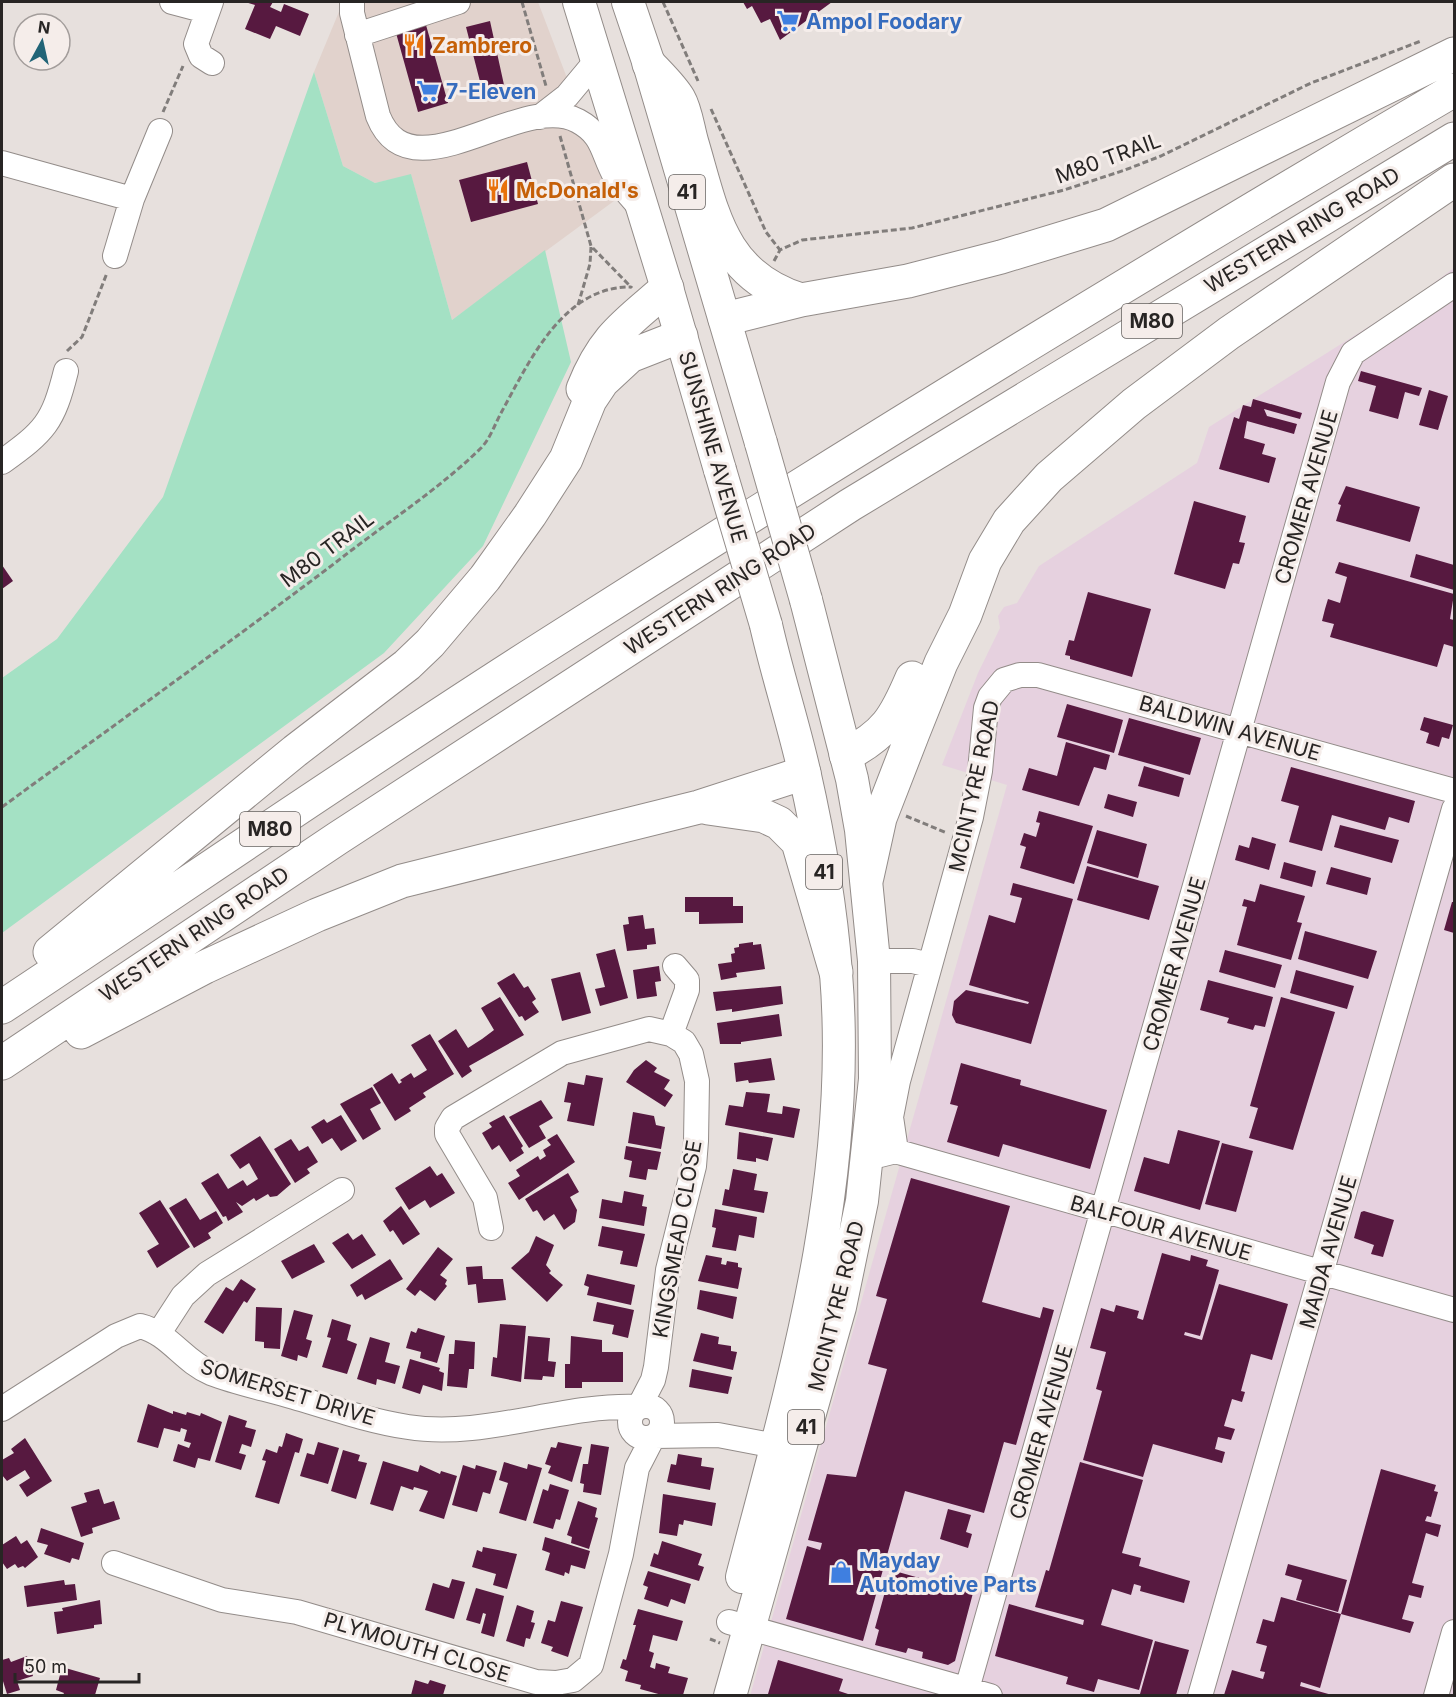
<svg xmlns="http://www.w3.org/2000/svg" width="1456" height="1697" font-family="Inter,sans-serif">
<rect width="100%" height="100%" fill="#e7e0dd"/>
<path fill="#e1d2cc" d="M343,2h195l76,199 -162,119 -41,-145 -36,8 -32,-17 -29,-94z"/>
<path fill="#e6d1df" d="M1454,268v1427l-704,1 257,-911 -65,-20 36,-92 22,-45 -2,-12 6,-9 13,-4 22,-37 158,-103 12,-36 202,-127z"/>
<path fill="#a4e1c4" d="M314,72l29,94 32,17 36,-9 41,146 93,-70 26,112 -88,184 -99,107 -382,280v-255l55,-39 106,-142z"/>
<path fill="#571940" d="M245,2h28l-3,5 11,5 3,-8 25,10 -9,22 -24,-10 -6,13 -25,-10 10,-24z
M743,2h89l-52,38 -10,-21 -9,4 -9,-17 -5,3z
M490,21l16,73 -21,7 -19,-74z
M426,25l22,78 -30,9 -22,-79z
M527,162l11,42 -67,18 -12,-42z
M1361,371l61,17 -3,8 -14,-4 -7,27 -29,-8 7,-25 -18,-5z
M1429,390l19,6 -10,34 -19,-5z
M1253,399l49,14 -2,6 -36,-10 3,7 30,8 -3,10 -47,-13 -3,17 21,6 -3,10 14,4 -7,25 -50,-14 15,-52 5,2 4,-14 8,2z
M1346,486l74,21 -10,35 -74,-21 5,-16 -3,-1z
M1194,501l52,15 -7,26 6,1 -3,11 -3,10 -6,-1 -8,26 -51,-15z
M1416,554l38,11v25l-44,-13z
M1339,562l115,32 -4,25 4,1v27l-10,-3 -7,23 -107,-30 4,-13 -12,-3 3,-12 3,-10 12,4 7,-26 -12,-4z
M2,565l11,16 -11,8z
M1088,592l63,17 -19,68 -62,-18v-3l-5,-1 4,-15 5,1z
M1067,704l56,16 -9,33 -57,-16z
M1424,717l29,8 -4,14 -7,-2 -3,10 -13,-4 3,-10 -9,-3z
M1129,718l72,20 -11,37 -72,-20z
M1066,742l44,13 -4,15 -12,-3 -15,39 -57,-16 7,-22 28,8z
M1144,766l40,12 -5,19 -41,-11z
M1291,767l124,34 -6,22 -20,-6 -4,13 -53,-15 -10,36 -33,-9 10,-36 -18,-5z
M1108,794l29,8 -4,15 -29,-9z
M1039,811l54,15 -19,58 -54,-16 6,-21 -6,-2 4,-12 12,4 4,-14 -4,-1z
M1340,825l59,15 -7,23 -58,-16z
M1097,830l50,14 -9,34 -51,-15z
M1252,837l24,7 -7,26 -34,-10 4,-15 10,3z
M1284,862l32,9 -4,16 -32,-9z
M1087,866l72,20 -10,34 -72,-20z
M1331,867l40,11 -4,17 -41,-11z
M1013,883l60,16 -42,145 -75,-21 -4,-8 2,-14 12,-11 62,14 1,-2 -60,-17 20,-70 26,8 7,-25 -12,-3z
M1260,884l45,12 -8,26 5,1 -11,37 -54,-15 10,-38 -5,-1 2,-7 11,3z
M685,897h48v9h10v17l-44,1v-12h-14z
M1452,902h2v31l-10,-3z
M643,915l2,14 9,-1 2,16 -9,1v4l-20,2 -4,-26 6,-1 -1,-7z
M1305,931l72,20 -9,28 -70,-20z
M753,942v3l8,-1 4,25 -29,4 1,4 -16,3 -3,-16 14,-2 -1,-8 4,-1 -1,-5 5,-1v-3z
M615,949l13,49 -28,8 -5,-17 10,-2 -9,-33z
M1225,950l57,15 -7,23 -56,-16z
M659,966l2,15 -6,1 2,14 -20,3 -4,-29z
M1296,970l58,16 -7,23 -57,-16z
M580,972l11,41 -29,8 -11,-42z
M514,973l10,15 4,-2 8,13 -4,3 7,10 -14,9 -3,-5 -3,1 -22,-34z
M1208,980l65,17 -8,30 -10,-2 -2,5 -26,-7 2,-5 -29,-8z
M781,986l2,18 -51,8v-3l-16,2 -3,-19z
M500,997l24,38 -55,31 3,5 -10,7 -24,-37 18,-12 12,19 14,-9 12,-9 -13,-22z
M1281,997l54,15 -42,138 -44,-12 9,-30 -8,-2z
M779,1014l3,22 -41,6v2h-21l-3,-21z
M430,1034l24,40 -31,19 3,4 -17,11 2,3 -16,10 -22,-36 19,-12 7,11 3,-2 -2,-2 11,-7 3,5 13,-8 -16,-25z
M771,1058l4,22 -26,3 -1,-3 -12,2 -2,-19z
M646,1060l11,8 -3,4 16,8 -6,9 9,6 -8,12 -39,-25 8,-12z
M961,1063l60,17 -1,5 87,25 -17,59 -87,-25 -4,13 -52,-15 11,-36 -8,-2z
M586,1075l17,3 -9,48 -27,-5 4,-18 -7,-1 4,-20 16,3z
M372,1087l9,16 -11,6 11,20 -18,11 -23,-36z
M746,1092l24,2 -3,18 15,2 1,-8 17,3 -6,29 -69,-13 4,-20 14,2z
M541,1100l12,18 -14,8 7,12 -17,10 -20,-31z
M633,1112l21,4 2,9 9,2 -4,22 -33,-6z
M341,1115l16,26 -16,10 -9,-13 -10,6 -11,-17 13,-8 3,4z
M504,1115l19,31 -2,2 3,5 -14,9 -11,-17 -7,5 -10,-17 10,-6 -3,-4z
M1178,1130l42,11 -20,69 -66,-19 10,-34 25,7z
M739,1132l34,6 -5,23 -12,-3v4l-19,-3z
M557,1134l18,28 -56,38 -11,-17 12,-7 -4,-6 22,-14 2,4 6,-4 -3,-6 8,-5 -4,-5z
M260,1136l31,48 -14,12 -7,1 -2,-3 -12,7 -2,-3 -12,8 -6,-4 7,10 -15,9 -2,-5 -3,1 -22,-34 17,-10 10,16 15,-9 4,6 11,-7 -9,-16 -9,6 -10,-14z
M291,1139l8,12 9,-5 10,16 -11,7 3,4 -15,10 -21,-34z
M1222,1143l31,8 -17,61 -31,-8z
M626,1146l35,6 -4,18 -9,-1 -2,11 -17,-3 3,-16 -8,-2z
M430,1166l7,10 5,-3 13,20 -25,15 -5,-8 -16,10 -14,-22z
M733,1169l24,5 -3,16 14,2 -4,21 -42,-8 3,-16 4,1z
M568,1173l11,19 -9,5 7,13 -2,12 -11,8 -10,-16 -10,7 -7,-11 -4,2 -8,-13z
M911,1178l99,28 -28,96 58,16 3,-11 11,3 -38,135 -12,-3 -20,71 -79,-22 -42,150 -77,-22 21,-73 13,4 1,-3 1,-4 -14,-3 19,-66 29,3 31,-108 -19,-5 19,-65 -11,-3z
M624,1191l20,4 -2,11 5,1 -3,19 -45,-8 3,-19 20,4z
M186,1198l14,22 16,-9 7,12 -15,10 3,5 -17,10 -25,-40z
M160,1200l30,47 -33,21 -10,-17 12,-7 -20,-31z
M401,1206l19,28 -17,11 -10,-15 -3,2 -7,-11z
M715,1209l42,8 -3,21 -15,-3 -3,16 -24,-4 4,-19 -4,-1z
M1364,1211l30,9 -11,37 -12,-3 3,-9 -20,-7 7,-26z
M602,1226l43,8 -8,33 -17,-3 3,-13 -25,-5z
M348,1233l5,7 9,-6 14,21 -24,14 -20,-26z
M536,1236l18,9 -8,20 5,6 -2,2 14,12 -16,17 -36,-34 18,-16z
M314,1244l11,18 -33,17 -11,-18z
M438,1247l15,12 -13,16 7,5 -2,4 2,2 -12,15 -15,-11 -5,6 -9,-7z
M1162,1253l28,8 1,-6 17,5 -2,6 13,4 -19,66 -15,-4 -1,3 18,5 17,-56 69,20 -16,56 -21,-6 -10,37 4,1 -3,10 -10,-3 -8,27 11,3 -4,11 -13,-3 -3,12 10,3 -3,11 -69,-19 -10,33 -60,-17 19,-69 -6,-2 10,-37 -16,-4 11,-40 13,4 2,-7 23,6 -2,7 6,2z
M706,1255l16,3 -1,6 5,1 1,-4 11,2v4l4,1 -4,21 -40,-8z
M390,1259l13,20 -38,21 -3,-6 -5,3 -7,-12z
M482,1266l1,13h20l3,21 -28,3 -2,-19 -8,1 -2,-18z
M587,1274l48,11 -4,20 -44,-10 2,-8 -5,-2z
M241,1279l15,10 -9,14 -3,-2 -21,33 -19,-12 22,-35 7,4z
M700,1290l37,7 -4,22 -36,-10z
M597,1302l37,8 -6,28 -16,-4 2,-9 -21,-4z
M256,1307l26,1 -2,41 -16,-1v-6l-9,-1z
M294,1310l19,5 -7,24 6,2 -5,17 -9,-3 -1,6 -16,-5z
M332,1319l19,6 -4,15 10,4 -10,30 -25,-7 9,-29 -4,-1z
M500,1324l26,2 -5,56 -30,-6 2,-19 4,1z
M418,1328l27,8 -8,27 -17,-5 1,-6 -15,-4 5,-17 5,2z
M701,1333l18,4 -1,7 13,2v5l6,1 -4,18 -40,-9z
M528,1336l22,2 -2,23 8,1 -2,15 -11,-1 -1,4 -18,-1z
M571,1336l31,4v12h21v30h-41v6h-17v-24h5z
M370,1337l20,6 -5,19 15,4 -5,18 -18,-5 -1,6 -19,-6z
M455,1340l20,2 -1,27h-5l-2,19 -20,-2 2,-32h5z
M410,1359l30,9 -1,3 5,2 -2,18 -19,-6 -3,9 -18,-6z
M692,1369l40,8 -4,17 -39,-7z
M148,1404l25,10v-3l13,4 1,-3 13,4 1,-3 21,9 -12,39 -12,-3 -3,10 -22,-7 5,-17 11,4 2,-5 -7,-2 3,-11 -6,-2 -1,4 -16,-4 -6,20 -21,-6z
M229,1415l18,6 -2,6 11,3 -5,17 -9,-3 -3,9 7,2 -5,15 -26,-8z
M286,1433l17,6 -4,14 -4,-1 -16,52 -24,-7 11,-36 -4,-1 4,-11 11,4 2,-7 3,1z
M25,1438l27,43 -25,16 -8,-12 11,-7 -5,-8 -18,11 -5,-6v-15l12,-7 -3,-4z
M318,1442l21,6 -11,36 -28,-8 7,-23 7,2z
M558,1442l24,5 -10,35 -24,-9 3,-7 -6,-2 6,-17 5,1z
M591,1444l18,3 -8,48 -18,-3 1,-8 -4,-1 3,-19h5z
M343,1450l17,5 -2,6 9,2 -11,36 -25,-8z
M678,1454l24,4 -1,8 13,2 -4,22 -43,-8 4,-18 5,1z
M383,1461l35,11 2,-7 20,9 1,-3 16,5 -13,43 -25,-8 9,-20 -14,-4 -1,3 -12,-4 -8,25 -23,-7z
M504,1462l23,7 1,-5 14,4 -16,53 -27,-8 9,-30 -9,-3z
M1080,1462l63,18 -21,73 19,5 -2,8 51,15 -6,22 -44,-12 1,-5 -7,-2 -3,11 -19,-6 -11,36 52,15 -14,50 -41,-11 -4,13 -28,-8 2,-7 -73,-21 14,-52 74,21 1,-5 -49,-13 11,-37 3,1z
M463,1465l12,4 1,-4 21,6 -7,23 -7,-2 -6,20 -25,-7z
M1381,1469l55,16 -2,6 4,1 -7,25 -4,-1 -2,5 16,4 -3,12 -12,-4 -14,50 12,3 -3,12 -12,-3 -7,24 12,3 -4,11 -69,-19z
M550,1484l19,6 -9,30 -4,-1 -3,10 -20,-6 10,-34 5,2z
M99,1489l5,15 10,-3 6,18 -28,9 1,5 -12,4 -10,-30 16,-5 -3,-9z
M663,1494l53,9 -4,23 -28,-6 -1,5 -4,-1 -2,12 -18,-3z
M578,1501l19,7 -2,9 3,1 -9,31 -18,-6 1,-6 -5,-2z
M948,1509l23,6 -5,17 6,2 -4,14 -28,-9z
M41,1528l43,15 -5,17 -7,-2 -2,5 -26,-9 4,-9 -11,-3z
M16,1536l5,8 6,-4 11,17 -13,11 -2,-2 -5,2 -3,-4 -8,5 -5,-7v-17z
M545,1537l45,14 -5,18 -14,-4 -2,9 -4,-2 -1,4 -19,-6 5,-17 -8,-3z
M662,1541l40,13 -4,11 6,2 -5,14 -49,-15 4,-13 4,2z
M483,1547l34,7 -10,35 -14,-4 3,-11 -24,-7 5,-17 5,2z
M1288,1564l59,16 -9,32 -42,-12 6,-20 -17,-5z
M891,1570l82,23 -18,68 -7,4 -26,-7 1,-6 -15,-4 -2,5 -31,-8 4,-15 -4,-2z
M648,1571l43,13 -6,20 -14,-5 -3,8 -24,-8 4,-12 -5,-2z
M452,1579l13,3 -11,37 -29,-9 8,-27 16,5z
M64,1580l1,5 10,-1 2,16 -50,7 -3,-21z
M476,1588l28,8 -10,41 -13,-4 5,-19 -3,-1 -3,11 -14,-4z
M1281,1597l60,17 -21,74 -19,-6 -1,4 32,9h-108l8,-25 31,9 2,-7 -5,-1 7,-25 -11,-3 7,-24 11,3z
M100,1600l2,24 -8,1v3l-37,6 -3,-22 9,-1 -1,-3z
M561,1601l22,6 -15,50 -17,-6 2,-4 -12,-4 7,-23 7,2z
M517,1605l17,6 -3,11 4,1 -5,16 -4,-1 -2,9 -18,-6z
M638,1609l45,12 -6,20 -24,-6 -4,16 5,2 -4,14 5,2 1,-6 14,4 -2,6 20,5 -5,17h-21l-22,-6 1,-4 -16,-4 3,-10 -8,-3 3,-9 3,1 10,-35h-3z
M1155,1641l34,9 -13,45 -36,-1z
M27,1656l6,20 -16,5 3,9 -13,4 -5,-16v-18l7,-2 2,4z
M778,1660l65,19 -4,12 12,4 -83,-1z
M62,1667l38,11 -5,17h-32l1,-2 -8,-3z
M415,1680l13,4 2,-4 16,5 -3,10h-32z"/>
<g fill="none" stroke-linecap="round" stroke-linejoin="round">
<g stroke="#938c89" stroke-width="26">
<path id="minor" d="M172,2l34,9
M211,2l-15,42 5,12 11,7
M352,2v11l26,103c33,83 143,-26 200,5 26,14 24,32 37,55 6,10 15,20 23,29
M357,35l101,-33
M540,117l27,-21 30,-36
M2,163l130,36
M115,256l17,-57 28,-68
M2,462c43,-31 51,-39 64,-91
M874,961h39l16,4
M671,1034l16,-44v-10l-12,-14
M896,1151l-5,-34 7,-36 73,-264 9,-46 6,-63 4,-11 14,-17 16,-5h18l416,116
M880,1155l16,-4 6,2 552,157
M491,1228l-6,-30 -38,-64v-6l6,-10 109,-65 87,-24 22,5 13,8 7,12 6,27 -1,60 -2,25 -26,104 -12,97 -3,13 -14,27
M159,1333l24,-37 24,-22 135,-84
M630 1422a16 16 0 1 1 32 0a16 16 0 1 1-32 0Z
M2,1409l114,-73 24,-10c29,7 43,35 71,47 26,10 56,16 83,24 37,11 75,24 114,30 76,12 153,-23 230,-20
M655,1436l63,-1 74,14
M114,1563l108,37 75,12 239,70 20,1 17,-3 18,-15 30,-111 16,-86 16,-31
M729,1622l261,74
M965,1696l373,-1314 15,-29 101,-68
M1200,1696l254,-887
M1436,1696l18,-64"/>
</g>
<g stroke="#938c89" stroke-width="34">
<path id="major" d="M579,2l88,286 53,182
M628,2l21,62 112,379
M742,1577c52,-198 111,-396 94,-604 -5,-67 -17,-136 -32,-202 -11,-49 -27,-97 -38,-146
M730,1696l110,-389 22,-106 13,-122 -1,-118 -13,-131 -9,-51 -46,-179"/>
</g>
<g stroke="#938c89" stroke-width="35">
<path id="highway" d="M649,64c10,11 23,23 30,35 7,12 9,31 13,44 21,71 29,132 109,157
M725,319l76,-19 107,-19 93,-24 105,-32 348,-171
M583,389c21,-53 43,-65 84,-101
M846,755c40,-21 49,-37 66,-77
M708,808l56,8 15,7 19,19 38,130
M867,877l13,-59 33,-85 28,-70 24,-48 20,-54 24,-40 40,-44 85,-73 95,-71 225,-153
M50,952l245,-201 112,-86 23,-22 55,-65 45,-63 36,-56 24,-59 12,-18 28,-26 51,-20
M2,1007c179,-119 357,-242 539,-358 301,-192 605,-379 913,-559
M81,1032l124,-65 112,-52 85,-34 297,-74 105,-34
M2,1063l336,-225 512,-333 604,-366"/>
</g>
<path stroke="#817d7b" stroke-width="3" stroke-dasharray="6 3" stroke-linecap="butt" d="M522,2l24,84
M663,2l35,79
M711,109l55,123 14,18
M163,112l20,-46
M560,136l31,110 41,42
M774,261l6,-11 22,-10 110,-12 152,-38 61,-20 36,-14 150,-73 110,-42
M578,305l12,-41 1,-17
M67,351l15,-14 25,-64
M2,807c111,-81 223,-161 333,-244 48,-38 102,-72 146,-115 9,-9 14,-24 20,-35 28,-51 62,-127 130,-126
M906,816l41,17
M710,1639l10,4"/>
<use href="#minor" stroke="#fff" stroke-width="24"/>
<use href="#major" stroke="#fff" stroke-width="32"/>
<use href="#highway" stroke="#fff" stroke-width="33"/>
<g stroke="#938c89" stroke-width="34" stroke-linecap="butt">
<path id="major-bridge" d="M761,443l45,157
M720,470l46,155"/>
</g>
<use href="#major-bridge" stroke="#fff" stroke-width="32"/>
</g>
<defs>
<g id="supermarket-bare" transform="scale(1.8)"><path d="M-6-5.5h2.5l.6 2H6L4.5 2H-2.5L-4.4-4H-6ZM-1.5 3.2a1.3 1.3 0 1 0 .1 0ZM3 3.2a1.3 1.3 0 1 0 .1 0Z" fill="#3f7fe0" stroke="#f5edea" stroke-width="2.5" paint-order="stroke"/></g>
<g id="restaurant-bare" transform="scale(1.8)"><path d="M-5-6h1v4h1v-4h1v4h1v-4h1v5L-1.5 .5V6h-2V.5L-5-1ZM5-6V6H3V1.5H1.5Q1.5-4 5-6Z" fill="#e8710a" stroke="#f5edea" stroke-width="2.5" paint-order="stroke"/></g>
<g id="shop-bare" transform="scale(1.8)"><path d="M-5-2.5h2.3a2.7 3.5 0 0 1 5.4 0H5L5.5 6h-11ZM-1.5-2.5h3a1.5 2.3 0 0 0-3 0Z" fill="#3f7fe0" stroke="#f5edea" stroke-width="2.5" paint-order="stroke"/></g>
</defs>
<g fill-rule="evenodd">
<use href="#supermarket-bare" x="788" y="21"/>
<use href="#restaurant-bare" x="414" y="45"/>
<use href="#supermarket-bare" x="428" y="91"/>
<use href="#restaurant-bare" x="498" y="190"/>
<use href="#shop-bare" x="841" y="1572"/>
</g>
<g text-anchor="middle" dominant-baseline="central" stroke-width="6" stroke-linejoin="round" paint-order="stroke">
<g fill="#f5edea" stroke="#66615f" stroke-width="1.5">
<rect x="669" y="175" width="36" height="34" rx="4.5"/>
<rect x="1122" y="304" width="60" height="34" rx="4.5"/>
<rect x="240" y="812" width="60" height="34" rx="4.5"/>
<rect x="806" y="855" width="36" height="34" rx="4.5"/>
<rect x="788" y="1410" width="36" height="34" rx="4.5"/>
</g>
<g font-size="20" font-weight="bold" fill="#282524">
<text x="687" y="192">41</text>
<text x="1152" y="321">M80</text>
<text x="270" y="829">M80</text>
<text x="824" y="872">41</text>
<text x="806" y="1427">41</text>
</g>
<g font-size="21" font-weight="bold" fill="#366cbe" stroke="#f5edea" text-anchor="start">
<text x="806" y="21">Ampol Foodary</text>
<text x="446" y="91">7-Eleven</text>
<text x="859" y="1560">Mayday<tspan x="859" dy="24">Automotive Parts</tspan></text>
</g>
<g font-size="21" font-weight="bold" fill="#c56008" stroke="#f5edea" text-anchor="start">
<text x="432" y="45">Zambrero</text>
<text x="516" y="190">McDonald's</text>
</g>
<g font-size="21" fill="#282524" stroke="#f5edea">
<text transform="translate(1108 158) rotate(-20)">M80 TRAIL</text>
<text transform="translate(1302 230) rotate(-31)">WESTERN RING ROAD</text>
<text transform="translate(713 447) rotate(74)">SUNSHINE AVENUE</text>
<text transform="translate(1306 497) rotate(-74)">CROMER AVENUE</text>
<text transform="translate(327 549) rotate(-37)">M80 TRAIL</text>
<text transform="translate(720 589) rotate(-33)">WESTERN RING ROAD</text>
<text transform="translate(1230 728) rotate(16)">BALDWIN AVENUE</text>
<text transform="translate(974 786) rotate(-78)">MCINTYRE ROAD</text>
<text transform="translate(194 934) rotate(-34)">WESTERN RING ROAD</text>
<text transform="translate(1174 964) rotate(-74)">CROMER AVENUE</text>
<text transform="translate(1161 1228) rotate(16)">BALFOUR AVENUE</text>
<text transform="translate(677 1239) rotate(-80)">KINGSMEAD CLOSE</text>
<text transform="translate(1328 1252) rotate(-74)">MAIDA AVENUE</text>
<text transform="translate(836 1306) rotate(-76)">MCINTYRE ROAD</text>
<text transform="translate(288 1392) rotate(17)">SOMERSET DRIVE</text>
<text transform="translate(1041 1432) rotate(-74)">CROMER AVENUE</text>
<text transform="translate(417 1647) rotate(17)">PLYMOUTH CLOSE</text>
</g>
</g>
<rect width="1456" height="1697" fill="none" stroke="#282524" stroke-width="6"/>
<g transform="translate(42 42) rotate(8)"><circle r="28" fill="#f5edea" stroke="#a39d9b" stroke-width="1.5"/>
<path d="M0-4.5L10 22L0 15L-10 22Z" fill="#216477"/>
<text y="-9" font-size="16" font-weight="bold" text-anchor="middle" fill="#282524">N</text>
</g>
<path d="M15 1673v9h124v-9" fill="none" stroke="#282524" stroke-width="3"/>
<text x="24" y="1673" font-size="18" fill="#282524" stroke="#f5edea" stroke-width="4.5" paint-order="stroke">50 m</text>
</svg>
